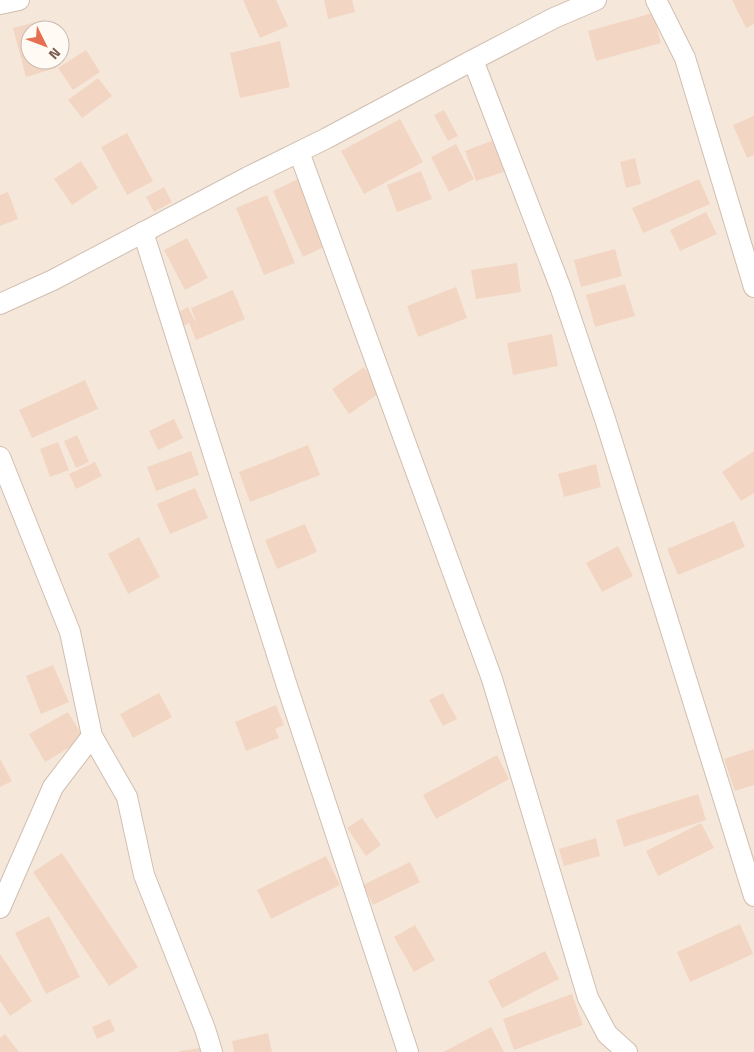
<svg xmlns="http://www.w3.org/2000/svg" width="754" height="1052" font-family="'Titillium Web',sans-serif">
<rect width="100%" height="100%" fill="#fdf6ec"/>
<path fill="#f5e8da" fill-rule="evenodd" d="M0,0h754v1052h-754zM30,30h30v30h-30z"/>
<path fill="#f3d5c3" d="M243,0h33l12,26 -28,12z
M324,0h28l3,12 -27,7z
M732,0h22v24l-8,4z
M653,13l8,30 -65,18 -8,-30z
M44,20l3,10h-17v30h24l2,8 -30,9 -13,-49z
M280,41l10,46 -50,11 -10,-45z
M86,50l14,22 -27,18 -15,-22z
M98,78l14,18 -30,22 -14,-18z
M444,110l14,26 -10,5 -14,-26z
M754,116v39l-7,3 -14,-33z
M400,119l23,43 -59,32 -23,-43z
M127,133l26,48 -26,14 -26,-48z
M499,138l10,32 -33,11 -11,-30z
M456,144l18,35 -25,13 -18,-35z
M635,158l6,26 -15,4 -6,-26z
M81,161l17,27 -26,17 -18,-26z
M421,171l11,28 -35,13 -10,-27z
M302,177l30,66 -29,14 -30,-66z
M699,179l11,25 -67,29 -11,-25z
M164,187l8,15 -18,10 -8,-15z
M8,192l10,27 -18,7v-31z
M267,195l28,68 -31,12 -28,-67z
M706,212l11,22 -37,17 -10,-21z
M187,238l21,40 -23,12 -21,-40z
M615,249l7,27 -41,11 -7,-27z
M517,263l4,29 -45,7 -5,-29z
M625,284l10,32 -40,11 -9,-32z
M456,287l11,31 -49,19 -11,-31z
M233,290l12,29 -49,21 -7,-17 -5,3 -7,-13 11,-6 7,14h1l-5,-13z
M552,334l6,32 -45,9 -6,-32z
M364,367l17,25 -32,22 -17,-25z
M85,380l13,29 -66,29 -13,-28z
M174,419l9,19 -25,12 -9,-19z
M77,435l12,27 -13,6 -12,-27z
M58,442l11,28 -19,7 -10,-28z
M308,445l12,30 -70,27 -11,-30z
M191,451l8,24 -43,16 -9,-24z
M754,451v42l-13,8 -19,-29z
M95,462l7,14 -26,13 -7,-15z
M596,464l5,23 -37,10 -6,-23z
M195,488l13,30 -38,16 -13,-30z
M734,521l11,26 -67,28 -11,-26z
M305,524l12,28 -40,17 -12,-29z
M139,537l21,40 -32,17 -20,-40z
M618,546l15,30 -31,16 -16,-29z
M53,665l16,37 -28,12 -15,-38z
M159,693l13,24 -39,21 -13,-24z
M443,693l14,26 -14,7 -14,-26z
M276,705l8,20 -9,4 4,9 -33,13 -11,-29z
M68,712l16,27 -39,23 -16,-28z
M754,749v36l-19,6 -11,-32z
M497,755l12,24 -73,40 -13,-24z
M0,759l12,22 -12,6z
M698,794l8,26 -82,27 -8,-27z
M362,818l19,27 -15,11 -19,-28z
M701,823l13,25 -56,28 -12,-25z
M596,838l4,18 -36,10 -5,-17z
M62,853l76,114 -29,19 -76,-114z
M326,856l14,29 -69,34 -14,-29z
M410,862l10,20 -47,23 -10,-20z
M49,916l31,61 -34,17 -31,-61z
M740,924l13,30 -63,28 -13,-30z
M415,925l20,35 -21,12 -20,-35z
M545,951l14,28 -57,29 -14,-27z
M0,954l32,47 -22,15 -10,-15z
M572,994l11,31 -69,25 -11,-31z
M110,1019l5,12 -18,8 -5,-12z
M491,1027l13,25h-61z
M268,1033l4,19h-38l-2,-11z
M5,1034l14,18h-19v-14z
M200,1048v4h-21v-1z"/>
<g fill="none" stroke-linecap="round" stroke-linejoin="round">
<g stroke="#d1beb0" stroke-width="22">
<path id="minor" d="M656,0l29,58 69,229
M0,4l19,-4
M473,60l88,229 44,130 149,477
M299,152l193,527 96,319 19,36 20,18
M143,232l144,454 121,366
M0,304l53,-24 195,-103 79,-39 146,-78 81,-42 42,-18
M0,457l70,175 22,104 -39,51 -53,121
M92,736l35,61 17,78 61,154 7,23"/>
</g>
<use href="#minor" stroke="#fff" stroke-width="20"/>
</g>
<g transform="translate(45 45) rotate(132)"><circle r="24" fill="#fffaf3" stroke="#cabbb1"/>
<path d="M0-4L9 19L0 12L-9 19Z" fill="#e76f51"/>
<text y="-8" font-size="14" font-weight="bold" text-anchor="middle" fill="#7a5c4d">N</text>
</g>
</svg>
